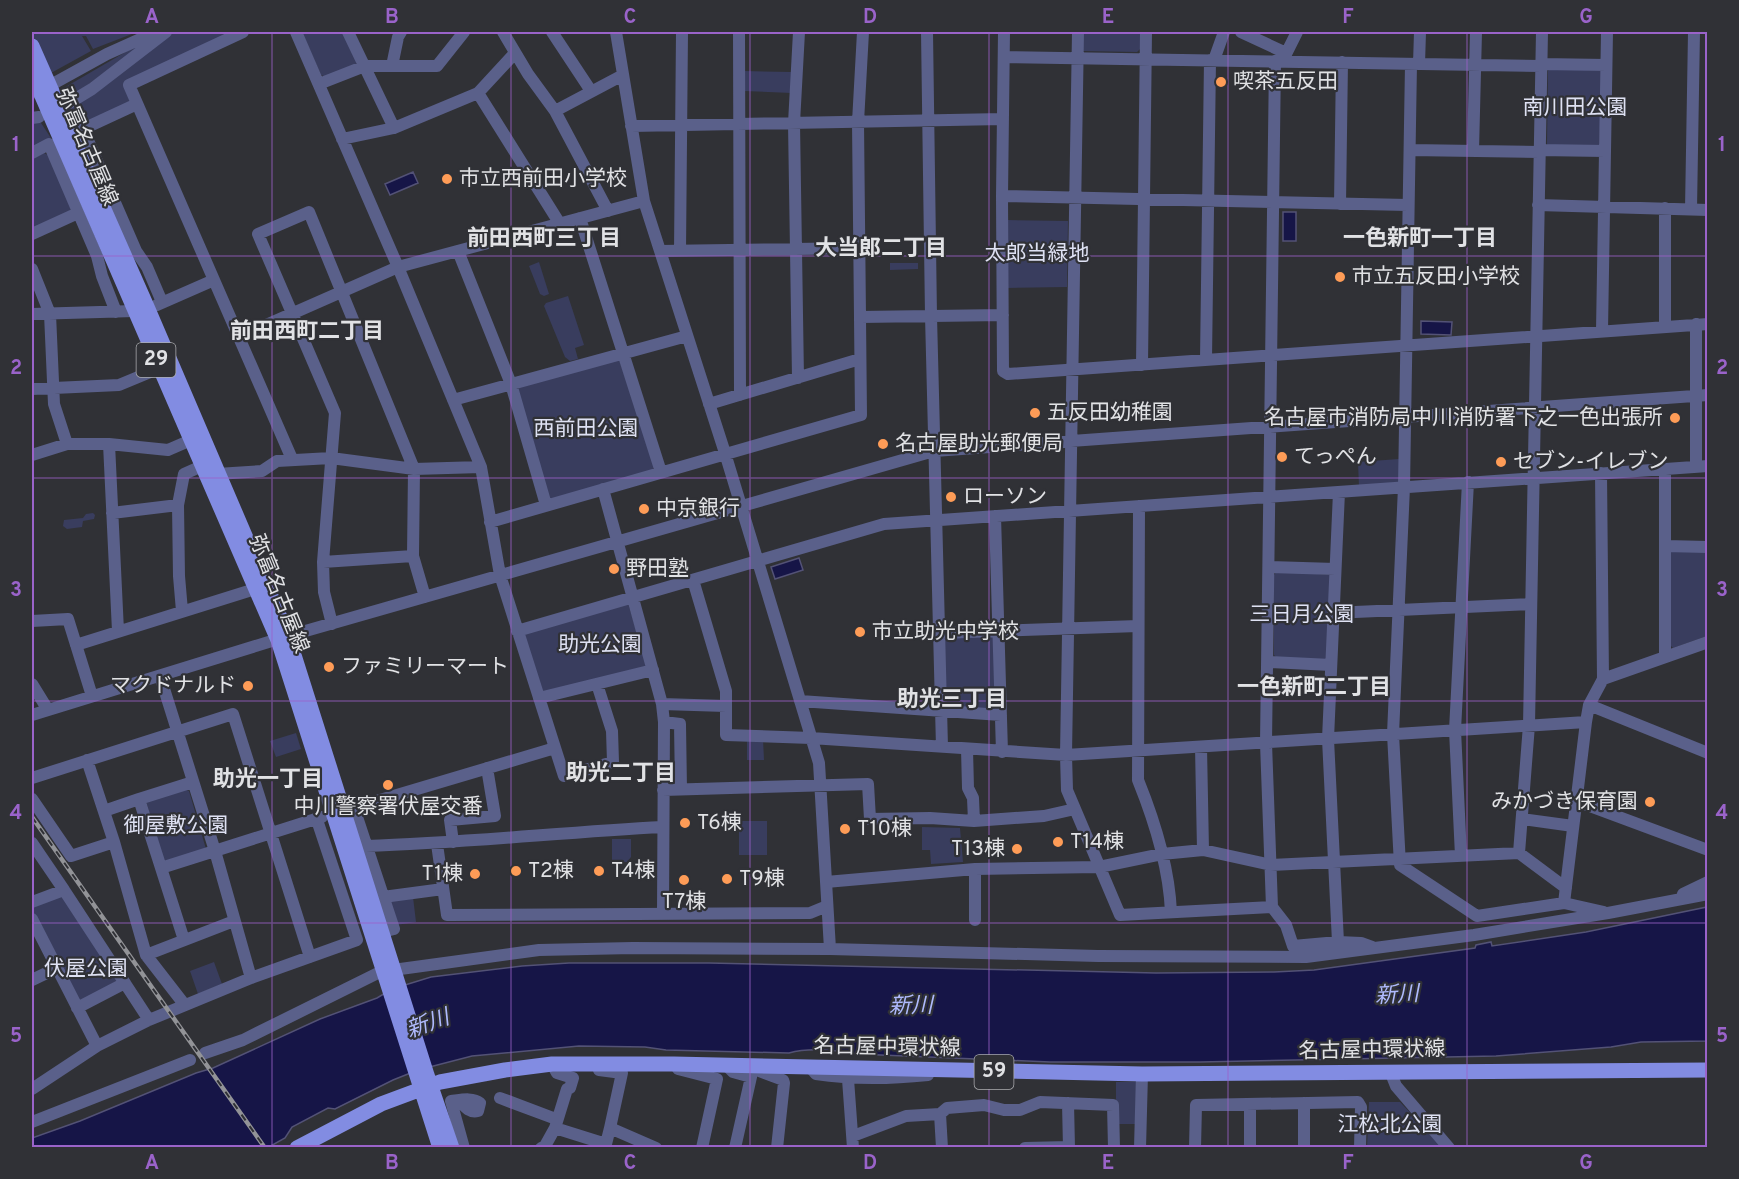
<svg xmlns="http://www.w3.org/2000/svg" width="1739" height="1179" font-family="Overpass,'Noto Sans JP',sans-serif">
<rect width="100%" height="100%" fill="#303136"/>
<path fill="#393d5e" d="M32,32h105l-44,17 -7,-13h-4l9,15 -40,22 -19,-3z
M160,32l-93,68 -5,-11z
M172,32h63l-110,50 6,16 -1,5 -53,24 -8,-19 26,-17z
M302,32h40l16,29 -2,4 -30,12 -5,-2z
M1081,32h61v15l-5,5 -54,-1z
M1550,68l53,3 -4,76h-50l-2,-3 1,-73z
M744,71l48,1v21l-48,-2z
M39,120l12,18 -19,9v-26z
M44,153l4,2 23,54v3l-39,18v-71z
M1007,220l61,1 -1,66 -60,1z
M539,262l10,32 -5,2 -4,-2 -11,-28z
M890,263h28v6l-28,1z
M568,296l16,49 -9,3 3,11 -8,2 -5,-4 -21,-51 2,-3z
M619,359l36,105 -2,6 -102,30 -3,-4 -31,-106 2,-5z
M1399,459l1,23 -41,5 -1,-25z
M93,513l2,2 -1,4 -11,2 -1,6 -15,2 -4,-3 1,-6 19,-2 3,-4z
M1672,549h35v87l-34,12 -4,-4v-91z
M1277,571l54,4 -3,83 -3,2 -48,-2 -3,-3v-80z
M628,603l19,63 -102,27 -5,-2 -17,-55 2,-3z
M992,636l3,2 2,71 -50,-2 -3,-67 2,-2z
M296,733l5,16 -25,8 -6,-16z
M747,739h16l1,21h-17z
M185,789l4,2 17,58 -42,13 -18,-61z
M739,821h28v34h-28z
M922,827l38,1 3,34 -32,2 -1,-14h-8z
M612,839h19v18l-4,5h-15z
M63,893l56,87 -40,23 -47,-93v-4z
M413,897l3,25 -20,3 -7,-25z
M214,962l8,22 -24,10 -8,-23z
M1116,1082h21l-1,42h-20z
M1369,1102h31l43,45 -76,1z"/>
<path fill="#161547" stroke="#535276" stroke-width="1.5" d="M413,172l5,11 -28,12 -5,-11z
M1283,212h13v29h-13z
M1421,321l31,1 -1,13 -30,-1z
M799,558l4,12 -28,9 -4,-12z
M1707,907v134l-66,1 -30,5 -115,9 -296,6h-150l-193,-8c-22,-4 -47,-7 -68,-1l-123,-3 -21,-3 -66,-1 -107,10 -54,14 -25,10 -58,29 -7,-1 -36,19 -7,11 -16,9 -237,1v-10l48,-17 116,-48 17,-5 107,-49 57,-21 15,-9 39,-12 91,-11 47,-3h140l447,10 118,-1 40,-2 161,-22 1,-3 15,-3 1,4 94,-14z"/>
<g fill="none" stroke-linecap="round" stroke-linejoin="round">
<path stroke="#5a608a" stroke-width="12" d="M243,32l-114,53 163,374
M296,32l102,235 83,200 19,108 64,201 49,-14 -1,-31 -15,-47
M348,32l46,96
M503,32l25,42 27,37 53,100
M552,32l39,59
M616,32l28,169 81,252 94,310 11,186
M739,32l1,363
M927,32l4,284 11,431
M1004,32l-2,164 1,175 5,3 700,-50
M1078,32l-12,723 1,35 53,125 152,-8 -6,-164 9,-682
M1241,32l45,21
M1004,57l537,9
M1214,60l10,-28
M1283,60l14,-28
M1411,64l-7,423 -11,247 7,131 77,51 87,-13 22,-181 3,-17 14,-26 -2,-206
M1419,64l1,-32
M1541,64l65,1
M392,66l6,-29 3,-5
M319,84l46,-18h72l27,-34
M32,93l17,-7 58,-32 49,-22
M478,93l82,131
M69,103l23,-14 74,-57
M137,104l-54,25 53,122 11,16 15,35
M555,111l68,-36
M32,118l7,-1
M631,126l372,-7
M342,139l52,-11 84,-35 37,-40
M1410,150l129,2
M1539,150l66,1
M1473,151l3,-119
M32,153l17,-9 48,112 5,20 14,36
M1002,196l406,9
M1340,204l2,-142
M1538,205l170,5
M1665,208v119
M1691,209l3,-177
M580,218l81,254
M32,234l46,-21
M458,251l53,133 35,121
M660,251l199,-3
M680,251l2,-219
M32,269l18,45 4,90 13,40
M157,305l57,-25
M32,314l102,-3
M860,317l143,-2
M1696,324v143
M1602,331l5,-299
M239,337l159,-70 246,-66
M1206,360l4,-300
M1142,365l4,-333
M798,378l-4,-255 5,-91
M32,389l87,-4 41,-17
M453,400l234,-64
M709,404l151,-45
M109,444l9,187
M32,455l35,-11h42l59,6 23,-10
M1665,469v188
M217,474l45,-3 15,-10 54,-3 83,11 67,-2
M603,489l59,215 2,18 -1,190
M178,505l6,-31 18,-8
M1139,506l-1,274c17,42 31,86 33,132
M112,513l66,-8 1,71 3,35
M995,516l7,236
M490,522l371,-107 -3,-293 5,-90
M1665,546l43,1
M323,562l90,-6
M1269,567l66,2
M693,580l33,111v44l85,3 255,17 520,-33
M1333,613l198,-9
M32,621l36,-2 24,77
M332,624l-8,-32 -1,-30 12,-149 -77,-179 51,-22 105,257 -1,87 12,41
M517,631l367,-107 824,-58
M940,633l198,-7
M76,645l179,-56
M1268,662l63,3
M160,676l55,175 36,127
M1603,679l105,-37
M32,684l16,26
M539,698l114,-28
M800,701l201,14
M662,704l64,2
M1589,705l119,48
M32,715l256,-79 646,-185 774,-56
M664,722l16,2 1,65
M1201,747l2,103
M967,749l1,39 5,10 1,23
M87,760l27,82 32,113 88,-34
M32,778l201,-64 77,243
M663,790l205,-6 2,35 60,-1 44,3 70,-5 31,-7
M32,799l39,57 43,-14
M1576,801l132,49
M354,808l40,121 -4,1
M104,811l35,-12
M343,811l212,-63
M1522,819l51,7
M453,842l-3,-22 45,-4 -8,-48
M32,843l32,47
M437,844l10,71 363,-2 17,-7
M366,846c100,-3 198,-14 297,-19
M1519,853l47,35
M1461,856l-6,-126 13,-248
M161,868l161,-51
M975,869v51
M826,882l149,-13 124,-2 63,-13 41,-4 68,15 248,-12 10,-128 13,-693
M1683,894l25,-12
M383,897l60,-8
M32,902l32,-12 85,130
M1564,903l40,9
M1272,907l14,18 7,21 45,-4 -10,-203 11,-247
M32,919l65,127
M184,940l-45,-141 54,-17
M1338,942l23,1 11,4
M146,955l38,49
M393,970l146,-20 94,-2 197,1 268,7 208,1 168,-22 134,-22 100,-19
M32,980l25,-12
M77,1008l48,-25
M205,1053l38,-13 139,-69
M552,1064l5,9 16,5 -3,10 -3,1 -12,39
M675,1064l3,5 39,10 -15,69
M726,1065l7,7 18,5 -16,71
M756,1066l3,5 24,9 1,3 -7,65
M810,1067l6,7c39,6 74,5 112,1
M599,1070l23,3 -12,55
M1390,1071l6,15 53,62
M848,1079l5,69
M32,1089l65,-43 52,-26 102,-42 106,-38 -40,-120
M500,1098l56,21
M459,1100c6,7 10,13 19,11l2,-8c-7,-6 -20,-3 -29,-2l13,47
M1068,1103l1,45
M940,1114l2,34
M32,1122l158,-62
M853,1136l53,-20 34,-2 7,-6 37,-3 20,5h16l20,-8 73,3 1,43
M541,1148l4,-2 10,-18 51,16 4,-16 46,20
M1025,1148l44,-1
M1140,1148l2,-74
M1195,1148l1,-43 162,-3 3,5 -1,41
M1250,1148v-44
M1304,1148v-45"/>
<path stroke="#828ce2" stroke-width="15" d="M32,46l116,263 140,327 139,439 25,73
M32,73l246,567 162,508
M297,1148l84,-44 59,-22 65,-12 47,-6h122l468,10 566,-4"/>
<g stroke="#929397" stroke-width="4.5">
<path id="rail" d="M32,817l233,331"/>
</g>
<use href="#rail" stroke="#303136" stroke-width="2" stroke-dasharray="7" stroke-linecap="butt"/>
</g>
<path fill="none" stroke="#9a63ca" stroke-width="1.5" stroke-opacity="0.55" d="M272,32v1116M511,32v1116M750,32v1116M989,32v1116M1228,32v1116M1467,32v1116M32,256h1676M32,478h1676M32,701h1676M32,923h1676"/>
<g fill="#fe9c57" stroke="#303136" stroke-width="2">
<circle cx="1221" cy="82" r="6"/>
<circle cx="447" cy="179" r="6"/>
<circle cx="1340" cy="277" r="6"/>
<circle cx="1035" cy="413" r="6"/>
<circle cx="1675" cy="418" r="6"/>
<circle cx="883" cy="444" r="6"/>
<circle cx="1282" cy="457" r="6"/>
<circle cx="1501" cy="462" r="6"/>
<circle cx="951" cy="497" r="6"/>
<circle cx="644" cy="509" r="6"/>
<circle cx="614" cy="569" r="6"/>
<circle cx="860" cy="632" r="6"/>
<circle cx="329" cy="667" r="6"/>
<circle cx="248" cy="686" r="6"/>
<circle cx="388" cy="785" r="6"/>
<circle cx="1650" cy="802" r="6"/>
<circle cx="685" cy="823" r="6"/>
<circle cx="845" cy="829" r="6"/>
<circle cx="1058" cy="842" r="6"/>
<circle cx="1017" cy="849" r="6"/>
<circle cx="516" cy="871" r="6"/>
<circle cx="599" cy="871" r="6"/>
<circle cx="475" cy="874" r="6"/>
<circle cx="727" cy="879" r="6"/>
<circle cx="684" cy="880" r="6"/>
</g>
<g text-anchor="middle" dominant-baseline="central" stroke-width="4.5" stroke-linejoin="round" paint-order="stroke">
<g fill="#303136" stroke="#acadb0" stroke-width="1.5">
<rect x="136.5" y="343" width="39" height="34" rx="4.5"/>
<rect x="974.5" y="1055" width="39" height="34" rx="4.5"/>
</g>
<g font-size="20" font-weight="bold" fill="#e1e2e5">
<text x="156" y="360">29</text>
<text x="994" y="1072">59</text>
</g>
<g font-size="21" fill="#e1e2e5" stroke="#303136" text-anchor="start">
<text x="1233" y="82">喫茶五反田</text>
<text x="459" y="179">市立西前田小学校</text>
<text x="1352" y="277">市立五反田小学校</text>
<text x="1047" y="413">五反田幼稚園</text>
<text x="1663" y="418" text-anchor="end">名古屋市消防局中川消防署下之一色出張所</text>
<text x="895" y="444">名古屋助光郵便局</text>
<text x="1294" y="457">てっぺん</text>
<text x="1513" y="462">セブン-イレブン</text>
<text x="963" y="497">ローソン</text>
<text x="656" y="509">中京銀行</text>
<text x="626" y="569">野田塾</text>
<text x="872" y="632">市立助光中学校</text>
<text x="341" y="667">ファミリーマート</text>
<text x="236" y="686" text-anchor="end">マクドナルド</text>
<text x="1638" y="802" text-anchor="end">みかづき保育園</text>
<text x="388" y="807" text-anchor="middle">中川警察署伏屋交番</text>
<text x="697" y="823">T6棟</text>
<text x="857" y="829">T10棟</text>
<text x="1070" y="842">T14棟</text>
<text x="1005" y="849" text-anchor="end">T13棟</text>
<text x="528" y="871">T2棟</text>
<text x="611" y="871">T4棟</text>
<text x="463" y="874" text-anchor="end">T1棟</text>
<text x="739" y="879">T9棟</text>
<text x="684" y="902" text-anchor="middle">T7棟</text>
</g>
<g font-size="21" fill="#dee1f3" stroke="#303136">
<text x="1575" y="108">南川田公園</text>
<text x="1037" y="254">太郎当緑地</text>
<text x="586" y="429">西前田公園</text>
<text x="1302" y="615">三日月公園</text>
<text x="600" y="645">助光公園</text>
<text x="176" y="826">御屋敷公園</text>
<text x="86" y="969">伏屋公園</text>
<text x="1390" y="1125">江松北公園</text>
</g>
<g font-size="21" fill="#e1e2e5" stroke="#303136">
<text transform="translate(86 147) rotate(67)">弥富名古屋線</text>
<text transform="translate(278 594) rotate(68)">弥富名古屋線</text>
<text transform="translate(887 1048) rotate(1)">名古屋中環状線</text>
<text transform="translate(1372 1051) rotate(-1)">名古屋中環状線</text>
</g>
<g font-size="22" font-weight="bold" fill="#e1e2e5" stroke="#303136">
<text x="544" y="239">前田西町三丁目</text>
<text x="1420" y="239">一色新町一丁目</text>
<text x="881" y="249">大当郎二丁目</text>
<text x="307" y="332">前田西町二丁目</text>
<text x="1314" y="688">一色新町二丁目</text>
<text x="952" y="700">助光三丁目</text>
<text x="621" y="774">助光二丁目</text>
<text x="268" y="780">助光一丁目</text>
</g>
<g font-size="22" font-style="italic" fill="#afbafd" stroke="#303136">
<text transform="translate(1397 996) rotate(-3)">新川</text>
<text transform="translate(911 1007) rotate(-1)">新川</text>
<text transform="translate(428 1025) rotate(-20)">新川</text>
</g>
</g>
<rect width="1739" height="1179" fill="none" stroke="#303136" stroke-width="66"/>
<rect x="33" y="33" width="1673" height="1113" fill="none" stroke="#9a63ca" stroke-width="2"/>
<g font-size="20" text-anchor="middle" font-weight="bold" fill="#9a63ca">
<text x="152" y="23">A</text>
<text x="392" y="23">B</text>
<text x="630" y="23">C</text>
<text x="870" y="23">D</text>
<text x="1108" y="23">E</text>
<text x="1348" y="23">F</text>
<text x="1586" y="23">G</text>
<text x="16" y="151">1</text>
<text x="1722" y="151">1</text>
<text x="16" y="374">2</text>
<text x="1722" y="374">2</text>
<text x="16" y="596">3</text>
<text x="1722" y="596">3</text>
<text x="16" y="819">4</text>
<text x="1722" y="819">4</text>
<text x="16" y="1042">5</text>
<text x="1722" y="1042">5</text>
<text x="152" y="1169">A</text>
<text x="392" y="1169">B</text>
<text x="630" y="1169">C</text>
<text x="870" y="1169">D</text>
<text x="1108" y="1169">E</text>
<text x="1348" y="1169">F</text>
<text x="1586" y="1169">G</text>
</g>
</svg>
